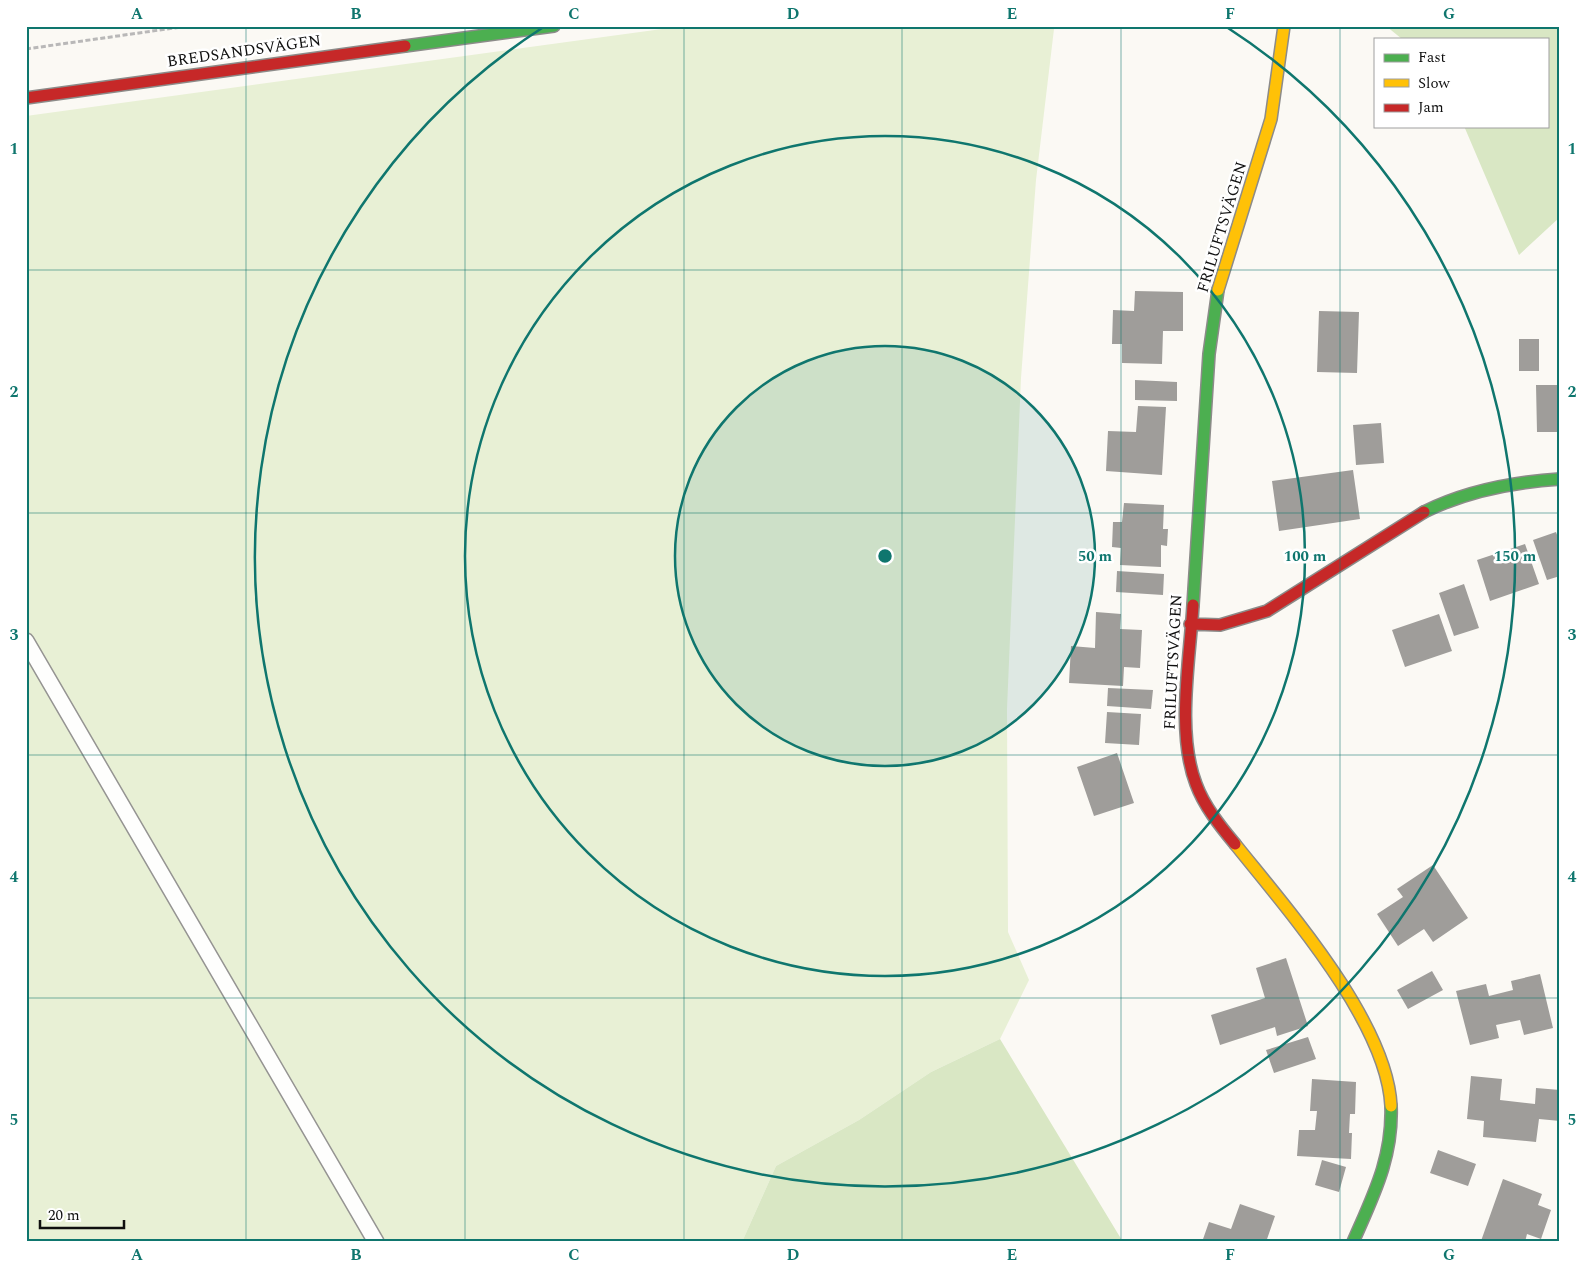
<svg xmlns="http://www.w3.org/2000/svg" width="1586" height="1268" font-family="Spectral,serif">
<rect width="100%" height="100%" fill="#fbf9f4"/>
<path fill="#e8f0d5" d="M684,26h369l1,3 -18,151 -15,198 -14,331 1,223 21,48 -29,59 -69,33 -72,48 -83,46 -34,76h-716v-1126z"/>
<path fill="#d9e7c4" d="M1386,26h174v191l-41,38 -55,-129h83v-87h-145z
M1000,1039l123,203h-381l34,-76 83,-46 72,-48z"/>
<path fill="#9f9d9a" d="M1135,291l48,1v39h-20l-1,33 -40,-1v-19h-10l1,-34 21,1z
M1319,311l40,1 -2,61 -40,-1z
M1519,339h20v32h-20z
M1135,380l42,2v19l-42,-1z
M1536,385h24v47h-23z
M1138,406l28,1 -4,68 -56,-4 2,-40 28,1z
M1381,423l3,40 -28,2 -3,-40z
M1353,470l7,49 -81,12 -7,-50z
M1124,503l40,2 -1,24h5l-1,17 -6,-1v22l-41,-2 1,-17 -9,-1 1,-25h9z
M1556,532l4,11v33l-13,4 -14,-40z
M1525,544l14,40 -49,17 -13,-41z
M1117,571l47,3 -1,21 -47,-3z
M1464,584l15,44 -25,8 -15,-43z
M1096,612l25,2 -1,15 22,1 -2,38 -16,-1 -1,19 -54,-3 2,-37 24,2z
M1439,614l13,37 -47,16 -13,-37z
M1108,688l45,2 -2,19 -44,-3z
M1107,712l34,2 -2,31 -34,-2z
M1117,753l17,50 -40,13 -17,-49z
M1433,865l35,53 -35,24 -9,-13 -26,17 -21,-32 26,-17 -6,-8z
M1286,958l22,68 -31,10 -2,-9 -55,18 -9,-30 54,-17 -9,-30z
M1432,971l11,19 -35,19 -11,-19z
M1540,974l13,54 -29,7 -4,-15 -24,5 3,13 -29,7 -14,-54 30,-7 3,12 24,-6 -2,-9z
M1308,1037l8,22 -42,14 -8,-23z
M1471,1076l31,3 -2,21 35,4 1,-16 24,2v31l-21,-2 -3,23 -53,-5 1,-16 -17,-2z
M1312,1079l44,3 -1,32h-5l-1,19h3l-1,26 -54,-3 2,-26h16l2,-19h-7z
M1438,1150l38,14 -8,22 -38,-13z
M1322,1160l24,7 -7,25 -24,-7z
M1503,1179l39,15 -4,11 13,5 -10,29 -14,-5 -2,8 -44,-1z
M1240,1204l35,12 -9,26h-64l7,-20 22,7z"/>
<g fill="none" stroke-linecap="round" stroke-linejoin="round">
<g stroke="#959492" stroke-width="18">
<path id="lane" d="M26,641l350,601"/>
</g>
<g stroke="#8c8b89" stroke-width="14">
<path id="fast" d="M405,46l149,-20
M1424,512c42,-21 89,-30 136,-33
M1193,605l16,-251 9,-64
M1353,1242c20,-46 40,-84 38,-136"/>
</g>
<g stroke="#8c8b89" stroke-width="14">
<path id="slow" d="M1218,290l53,-171 13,-93
M1235,844c52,65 152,178 156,262"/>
</g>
<g stroke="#8c8b89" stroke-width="14">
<path id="jam" d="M26,98l379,-52
M1193,605c-3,54 -17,127 3,179 8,22 24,42 39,60
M1190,624l30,1 47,-14 157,-99"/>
</g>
<path stroke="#b9b8b8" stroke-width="3" stroke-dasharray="5 2.5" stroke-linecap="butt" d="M26,49l162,-23"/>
<use href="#lane" stroke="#fefefd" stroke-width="15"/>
<use href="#fast" stroke="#4caf50" stroke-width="11"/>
<use href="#slow" stroke="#ffc107" stroke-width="11"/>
<use href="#jam" stroke="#c62828" stroke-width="11"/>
</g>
<path fill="none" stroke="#0f766e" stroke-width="1" stroke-opacity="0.55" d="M246,26v1216M465,26v1216M684,26v1216M902,26v1216M1121,26v1216M1340,26v1216M26,270h1534M26,513h1534M26,755h1534M26,998h1534"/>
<circle cx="885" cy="556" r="210" fill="#0f766e" fill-opacity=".12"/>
<g fill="none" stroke="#0f766e" stroke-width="2.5">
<circle cx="885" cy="556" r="210"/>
<circle cx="885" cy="556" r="420"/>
<path d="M1228 28A630 630 0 1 1 542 28"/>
</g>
<g text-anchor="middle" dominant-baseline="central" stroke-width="5" stroke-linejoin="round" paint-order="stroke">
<g font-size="16" fill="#0f0f0f" stroke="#fff">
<text transform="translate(244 51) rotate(-8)">BREDSANDSVÄGEN</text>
<text transform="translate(1222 227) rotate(-73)">FRILUFTSVÄGEN</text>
<text transform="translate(1173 662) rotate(-87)">FRILUFTSVÄGEN</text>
</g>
</g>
<circle cx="885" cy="556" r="8" fill="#0f766e" stroke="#fff" stroke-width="2.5"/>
<g font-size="15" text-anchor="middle" font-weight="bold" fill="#0f766e" stroke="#fff" stroke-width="5" stroke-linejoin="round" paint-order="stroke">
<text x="1095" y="561">50 m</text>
<text x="1305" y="561">100 m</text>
<text x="1515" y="561">150 m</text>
</g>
<rect width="1586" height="1268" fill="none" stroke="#ffffff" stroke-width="55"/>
<rect x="1374" y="38" width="175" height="90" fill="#ffffff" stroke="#9f9f9f"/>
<rect x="1384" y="54" width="25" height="8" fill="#4caf50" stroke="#9f9f9f"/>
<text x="1418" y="62" font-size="15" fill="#0f0f0f">Fast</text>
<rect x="1384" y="79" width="25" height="8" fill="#ffc107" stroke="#9f9f9f"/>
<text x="1418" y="88" font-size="15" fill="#0f0f0f">Slow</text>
<rect x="1384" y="104" width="25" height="8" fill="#c62828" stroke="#9f9f9f"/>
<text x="1418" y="112" font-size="15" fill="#0f0f0f">Jam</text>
<path d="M40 1220v8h84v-8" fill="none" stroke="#0f0f0f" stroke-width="2.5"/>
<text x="48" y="1220" font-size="15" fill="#0f0f0f" stroke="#ffffff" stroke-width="4" paint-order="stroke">20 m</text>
<rect x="28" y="28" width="1530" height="1212" fill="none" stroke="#0f766e" stroke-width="2"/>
<g font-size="16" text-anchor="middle" font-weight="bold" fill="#0f766e">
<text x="137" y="19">A</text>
<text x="356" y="19">B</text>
<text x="574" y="19">C</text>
<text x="793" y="19">D</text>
<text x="1012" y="19">E</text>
<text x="1230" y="19">F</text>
<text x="1449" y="19">G</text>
<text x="14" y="154">1</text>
<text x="1572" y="154">1</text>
<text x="14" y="397">2</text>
<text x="1572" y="397">2</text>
<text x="14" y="640">3</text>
<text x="1572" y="640">3</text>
<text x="14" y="882">4</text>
<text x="1572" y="882">4</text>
<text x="14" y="1125">5</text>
<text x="1572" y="1125">5</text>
<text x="137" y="1260">A</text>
<text x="356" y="1260">B</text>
<text x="574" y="1260">C</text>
<text x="793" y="1260">D</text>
<text x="1012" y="1260">E</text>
<text x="1230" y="1260">F</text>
<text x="1449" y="1260">G</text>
</g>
</svg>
